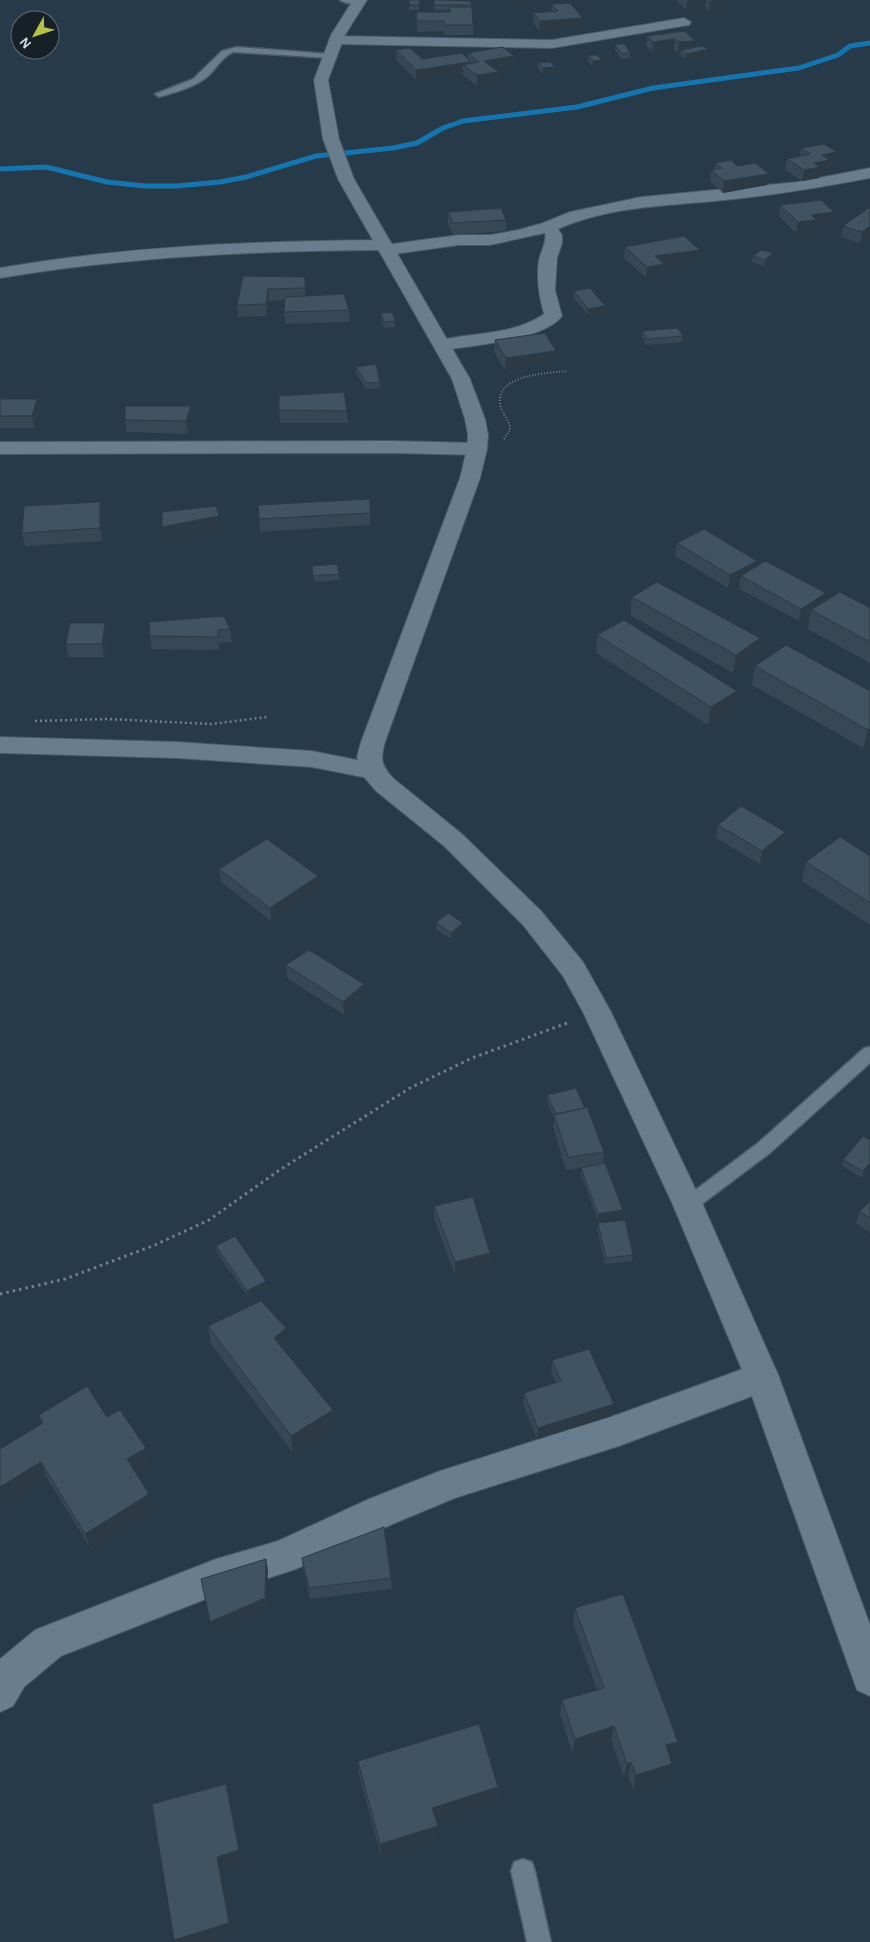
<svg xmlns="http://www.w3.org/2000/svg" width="870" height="1942" font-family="'Alegreya Sans',sans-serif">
<rect width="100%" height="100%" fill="#273a49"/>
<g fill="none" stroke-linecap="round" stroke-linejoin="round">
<path stroke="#1675ae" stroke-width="5" d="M0,169l46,-2 61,15 38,4h32l43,-4 26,-5 70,-21 77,-8 24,-5 26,-15 20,-7 114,-14 76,-19 146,-20 39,-13 12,-9 20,-3"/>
<g stroke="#485965" stroke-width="3">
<path id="service" d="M340,0h22l1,1c-5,4 -18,3 -23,-1z
M237,47l93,7 4,2 -4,2 -97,-6c-12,6 -17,17 -26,25 -14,11 -31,15 -48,20l-4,-3 38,-15 29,-28z
M870,1047v16l-100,90 -76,57 -6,3 -6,-3 -3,-5 3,-5 76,-57 106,-95z
M523,1859l9,3 3,9 16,71h-24l-16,-71 3,-9z"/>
</g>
<g stroke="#485965" stroke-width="2">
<path id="minor" d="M684,18l7,4 -2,3 -137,23 -216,-4 -7,-4 7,-4 216,4z
M870,168v10c-52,10 -102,18 -155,23 -53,5 -107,6 -157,28l4,6v8l-5,15 -2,32 7,26c-17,24 -91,30 -119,34l-6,-1 -3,-4 3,-4c35,-9 75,-5 107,-27 -5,-18 -8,-35 -5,-54 2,-10 8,-17 6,-27l-55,12h-31l-72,10 -6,-1 -2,-4c-128,1 -253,7 -379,28v-10c127,-22 255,-27 384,-28l6,1 2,3 67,-9h31l28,-5 25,-7 27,-11 71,-15 157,-15z
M393,441l84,2 7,2 3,4 -3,4 -7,2 -84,-2 -393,1v-12z
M0,737l177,5 135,9 70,14 3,6 -3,6 -9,2 -61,-12 -135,-9 -177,-5z
M762,1362l12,4 5,11 -5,11 -155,58 -164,52 -60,25 -99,46 -80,26 -155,61 -37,31 -11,19 -13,6v-53l35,-29 181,-71 62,-18 91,-42 71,-28 179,-57z"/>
</g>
<g stroke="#485965" stroke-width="2">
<path id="tertiary" d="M353,0h14l-22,35 -17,45 11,59 15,40 116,200 15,40 3,16 -1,14 -7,29 -95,264c-5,18 -4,23 9,37l68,55 79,77 42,51 28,50 92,193 76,172 91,248v71l-13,-6 -112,-313 -72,-172 -90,-193 -20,-36 -40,-51 -79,-79 -68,-55 -12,-14 -7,-20 4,-15 99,-264 7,-29 1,-14 -3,-16 -13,-40 -114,-200 -15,-40 -9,-59 17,-45z"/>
</g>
<path stroke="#70808c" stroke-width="2" stroke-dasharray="1 2" stroke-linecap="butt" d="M504,439l6,-9v-4c-2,-7 -9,-14 -10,-22 -4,-30 49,-31 68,-33"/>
<path stroke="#70808c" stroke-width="2.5" stroke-dasharray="2 3" stroke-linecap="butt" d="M35,721l72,-2 104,5 56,-7"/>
<path stroke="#70808c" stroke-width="3" stroke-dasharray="2.5 4" stroke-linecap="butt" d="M0,1294l65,-15 90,-34 54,-25 72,-51 129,-81 62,-30 98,-36"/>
<use href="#service" fill="#687d8e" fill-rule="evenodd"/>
<use href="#minor" fill="#687d8e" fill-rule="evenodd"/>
<use href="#tertiary" fill="#687d8e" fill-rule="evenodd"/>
</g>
<path fill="#364755" d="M434,0l37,1v6l2,18v10h-29v-4l-27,1 -1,-20h34v-2h-16z
M678,0h48l-1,9 -16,2 -4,-4 -19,2 -8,-7z
M552,4l31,14 -1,10 -43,3 -6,-8v-10l18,-1z
M409,5h11l-1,5h-10z
M685,31l9,16 14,2v6l-22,4 -6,-4 1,-3 -3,1 -4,-4 -22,3 -6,-6 1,-10z
M615,44l15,9v5l-9,1 -6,-9z
M396,50l26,9h46v-6l46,3 -1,10 -18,3 3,13 -21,4 -14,-11v-2l-47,7 -20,-20z
M588,55l14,11h-10l-4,-5z
M538,63l17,4v5l-12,2 -5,-6z
M801,148l34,15 -6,1 -1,7 -8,1 -1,6 -17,3 -17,-11 2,-11 13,-2z
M715,163l22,3 32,8 -2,11 -44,8 -13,-12 1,-11h3z
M780,205l54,7 -2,11 -17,2 -1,6 -18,2 -17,-17z
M870,207l-10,36 -19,-6 2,-11z
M448,212l58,8v11l-53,4 -5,-11z
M625,247l73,14 -35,5 -1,9 -16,3 -22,-20z
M753,256l19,3 -8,7 -12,-4z
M243,276l62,1v19l44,14 1,12 -65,2 -1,-12v-12l-15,1 -3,15 -28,1 -1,-12z
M574,291l31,21 -17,3 -15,-18z
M381,313l14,8v6l-11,1 -3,-9z
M642,331l41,5 -1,6 -36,3 -4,-8z
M495,340l61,23 -51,7 -11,-18z
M356,367l24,15v6l-14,1 -10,-16z
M0,399h37l2,12 -5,17h-34z
M191,406l1,13 -4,15 -61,-2 -2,-12z
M279,410l68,1 1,12h-68z
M370,499v26l-110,7 -1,-13z
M102,514v27l-77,5 -3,-13z
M677,543l80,18 -1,5 68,36 46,6v55l-62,-34 2,-15 -11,7 -60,-32 1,-8 -12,7 -53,-32z
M312,566l27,8 1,6 -26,2z
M632,597l128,41 -3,19 -24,16 -103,-58z
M105,623l2,12 -3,22h-36l-2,-13z
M230,629l2,13 -13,1 1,7 -68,-1 -2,-13z
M597,635l138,74 -27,16 -112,-72z
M755,666l115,25v52l-7,5 -111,-63z
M718,825l65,20 -23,19 -44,-26z
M870,856v69l-68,-44 4,-19z
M219,869l99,7 1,13 -48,32 -50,-39z
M436,923l27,6 -12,10 -15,-10z
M286,965l79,32 -21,18 -57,-37z
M547,1095l57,57 -1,12 20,46 -1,6 -24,5 -17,-47v-6l-15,2 -13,-43 1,-9 -7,-16z
M870,1140v27l-8,11 -20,-12 1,-6z
M870,1201v32l-14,-10 4,-12z
M434,1206l56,47 -1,12 -34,10 -21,-56z
M598,1223l35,32 -1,6 -27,3 -8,-35z
M216,1246l51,41 -19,10 -31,-44z
M208,1326l80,19 -5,5 50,60 2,17 -42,26 -82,-109z
M552,1360l60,56 -75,23 -14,-35 1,-11 32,-10 -5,-11z
M39,1415l68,2 39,31 4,16 -14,9 17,37 -62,39 -44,-71 -47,29v-58l42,-25z
M302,1558l89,20 1,11 -82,10 -7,-31z
M575,1608l103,134 -4,14 -4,1 2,7 -4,13 -35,12 -5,-13 -4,1 -13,-37 -39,13 -12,-39 2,-14 35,-10 -24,-67z
M358,1761l140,26 -1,13 -61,20 2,6v13l-57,18 -22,-83z"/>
<path fill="#2c3a45" d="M513,0h25l-26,3z
M687,0h19l-1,7 -19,2z
M715,0h11l-1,9 -16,2 1,-10z
M583,18l-1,10 -43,3 1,-10z
M675,39l-1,10 -22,3 1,-10z
M695,41l-1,10 -13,-1v2l-3,1 1,-11z
M708,49v6l-22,4 1,-5z
M514,56l-1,10 -29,5v-10z
M602,60v6h-10l1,-5z
M471,62v8l-8,-5v8l-47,7v-10z
M555,67v5l-12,2v-6z
M499,72l-1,10 -21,4v-11z
M837,152l-2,11 -6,1 -1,7 -8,1 -1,6 -17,3 2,-11 10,-7 8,-8z
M769,174l-2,11 -44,8 1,-12z
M834,212l-2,11 -17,2 -1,6 -18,2 2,-11 13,-7z
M870,226v9l-10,8 2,-11z
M700,250l-2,11 -35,5 -1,9 -16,3 1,-11 8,-11z
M773,253l-1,6 -8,7 1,-6z
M268,289l1,12 -3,15v-12z
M605,306v6l-17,3v-6z
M556,351v12l-51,7 1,-12z
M37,399l2,12 -5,17 -2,-12z
M191,406l1,13 -4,15 -2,-13z
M100,502l2,12v27l-2,-13z
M219,516l1,13 -57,10 -1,-12z
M757,561l-2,12 -14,3 -1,5 -12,7 2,-13z
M826,593l-2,12 -13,5 -1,4 -11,7 2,-12z
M105,623l2,12 -3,22 -2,-13z
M760,638l-3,19 -24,16 3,-18z
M737,691l-2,18 -27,16 3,-18z
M870,728v15l-7,5 5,-18z
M785,832l-2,13 -23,19 2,-13z
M318,876l1,13 -48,32 -1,-13z
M463,923v6l-12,10v-6z
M364,984l1,13 -21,18 -1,-13z
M870,1163v4l-8,11 1,-7z
M623,1210l-1,6 -24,5v-7z
M490,1253l-1,12 -34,10v-13z
M266,1281l1,6 -19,10 -1,-6z
M286,1328l2,17 -12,11 -2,-18z
M614,1404l-2,12 -75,23 1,-11z
M333,1410l2,17 -42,26 -2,-17z
M146,1448l4,16 -18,12 -5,-17z
M41,1462l6,16 -47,29v-20z
M149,1494l4,16 -62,39 -6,-15z
M266,1559l2,11 -1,39 -54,23 -3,-10z
M614,1726l-3,14 -39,13 3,-14z
M678,1742l-4,14 -12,3 4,-14z
M631,1762l-3,14 -4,1 3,-13z
M672,1764l-4,13 -35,12 3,-14z
M226,1784l4,13 12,66 -21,6 12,66 -23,7h-35l-1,-2 43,-83z
M498,1787l-1,13 -65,21v-13z
M438,1826v13l-57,18 -1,-13z"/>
<path fill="#3f5363" stroke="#2c3a45" d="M409,0h11l-1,5h-10z
M434,0h7l30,1v4h-37z
M570,3l13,15 -43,3 -7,-8 25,-2 -6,-7z
M450,7h22l1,18h-29v-4h-27l-1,-9h34z
M685,31l10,10 -16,1 -4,-3 -22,3 -6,-6z
M615,44h10l5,9 -9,1z
M702,46l6,3 -21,5 -6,-4z
M503,47l11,9 -30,5 15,11 -22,3 -14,-10 16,-3 -11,-9z
M410,48l12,11 40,-6 9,9 -55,8 -20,-20z
M588,55h9l5,5 -9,1z
M550,62l5,5 -12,1 -5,-5z
M824,144l13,8 -15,3 7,5 -15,3 6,4 -16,3 -17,-11 23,-5 -9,-6z
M731,160l6,6 18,-3 14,11 -45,7 -13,-11 11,-2 -7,-5z
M821,200l13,12 -23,3 5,5 -18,2 -18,-17z
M870,207v19l-8,6 -19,-6z
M501,208l5,12 -53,3 -5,-11z
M684,236l16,14 -45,6 9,8 -17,3 -22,-20z
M761,250l12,3 -8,7 -12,-4z
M243,276l62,1v11l-37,1 -2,15 -29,1z
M590,288l15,18 -17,3 -14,-18z
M344,294l5,16 -65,2 1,-15z
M392,312l3,9 -11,1 -3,-9z
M678,328l5,8 -36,3 -5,-8z
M545,333l11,18 -50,7 -11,-18z
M376,364l4,18 -14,1 -10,-16z
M344,392l3,19 -68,-1v-14z
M0,399h37l-5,17h-32z
M125,406h66l-5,15 -61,-1z
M370,499v14l-111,6 -1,-14z
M100,502v26l-78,5 2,-27z
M216,506l3,10 -57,11v-15z
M704,529l53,32 -27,14 -53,-32z
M765,561l61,32 -25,16 -60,-33z
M337,564l2,10 -26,2 -1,-10z
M657,582l103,56 -24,17 -104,-58z
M840,592l30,16v34l-59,-32z
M224,616l6,13 -12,1v7l-68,-1 -1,-14z
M624,620l113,71 -26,16 -114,-72z
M70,623h35l-3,21h-36z
M786,645l84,46v37l-2,2 -113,-64z
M741,806l44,26 -23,19 -44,-26z
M840,837l30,19v47l-64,-41z
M267,839l51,37 -48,32 -51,-39z
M448,913l15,10 -12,10 -15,-10z
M309,950l55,34 -21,18 -57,-37z
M576,1088l9,20 -29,6 -9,-19z
M587,1107l17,45 -36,5 -14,-42z
M863,1136l7,4v23l-7,8 -20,-11z
M605,1163l18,47 -25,4 -17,-46z
M473,1197l17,56 -35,9 -21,-56z
M870,1201v17l-10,-7z
M625,1220l8,35 -27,3 -8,-35z
M235,1236l31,45 -19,10 -31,-45z
M261,1301l25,27 -12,10 59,72 -42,26 -83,-110z
M589,1349l25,55 -76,24 -14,-35 37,-12 -9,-21z
M87,1386l20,31 13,-7 26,38 -19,11 22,35 -64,40 -44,-72 -41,25v-38l43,-26 -4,-8z
M384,1527l7,51 -82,10 -7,-30z
M266,1559l-1,39 -55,24 -9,-43z
M623,1594l55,148 -12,3 6,19 -36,11 -5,-13 -4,2 -13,-38 -39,13 -13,-39 42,-12 -29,-80z
M479,1724l19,63 -66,21 6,18 -58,18 -22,-83z
M226,1784l13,66 -22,7 12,66 -55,17 -22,-136z"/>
<g transform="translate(35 35) rotate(230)"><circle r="24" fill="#182027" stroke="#616b73"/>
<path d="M0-4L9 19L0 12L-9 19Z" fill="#b5c24a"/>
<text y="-8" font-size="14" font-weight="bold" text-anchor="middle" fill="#cfdbe4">N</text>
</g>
</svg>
